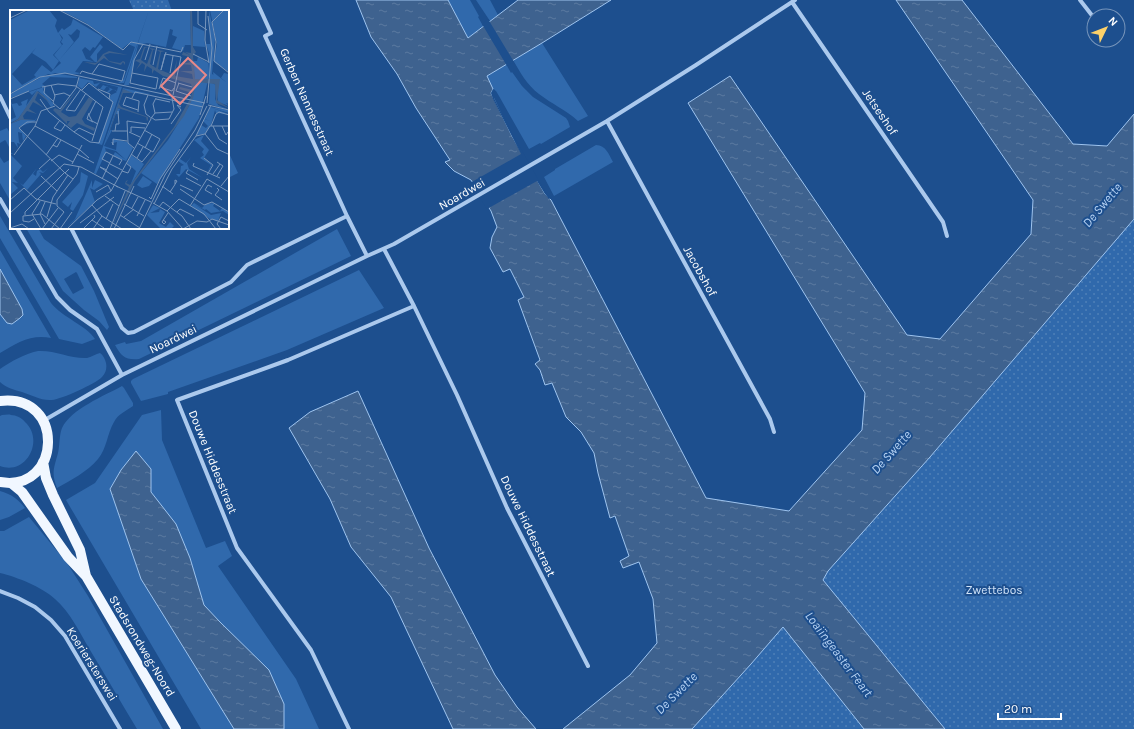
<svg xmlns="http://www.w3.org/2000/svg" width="1134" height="729" font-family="Karla,sans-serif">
<defs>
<pattern id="park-dots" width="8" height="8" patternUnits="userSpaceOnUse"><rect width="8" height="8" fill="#3069ac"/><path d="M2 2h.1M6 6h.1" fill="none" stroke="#4f80b8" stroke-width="1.8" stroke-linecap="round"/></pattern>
<pattern id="water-ripples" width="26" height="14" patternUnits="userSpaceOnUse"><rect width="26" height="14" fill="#3e628f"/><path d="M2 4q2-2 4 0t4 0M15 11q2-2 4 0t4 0" fill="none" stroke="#5b7aa0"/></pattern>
</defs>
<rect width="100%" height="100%" fill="#1d4f8e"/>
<path fill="#3069ac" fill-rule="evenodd" d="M448,0h22l9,16 -1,1 5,9 -15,12z
M476,0h14l8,15 -8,6z
M542,43l46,73 -10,5c-12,-11 -26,-17 -39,-27 -12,-9 -19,-22 -26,-34z
M506,64l5,9 1,-1 10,14 11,11 33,21 2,3 2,6 -29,17 -1,-1 -11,6 -30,-53 -3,-5 -3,-2 -7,-13z
M7,128l4,7v16l-5,-10 -1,-1 -5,3v-12z
M596,145c10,0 13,10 17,17l-59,34 -10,-19 11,-7v-1z
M228,151l10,22 -10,5z
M0,157l4,6 7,-4v43l-11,-19z
M0,216l51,87c12,15 35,22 44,36l-13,5 -23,-5 -59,-101z
M26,228h12l6,11 37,27 13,25 15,36 -2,3 -8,-9 -15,-11 -21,-19zM76,272l1,1 7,15 -11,6 -9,-15z
M337,229l14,27 -212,103c-14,1 -17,-2 -24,-14l10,-3 1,2 15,-3z
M0,250l51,88c-20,-4 -34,5 -51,15v-39l7,9 16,-8 -1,-6 -22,-40z
M359,270l25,38 -97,42 -119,42v2l-27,7 -10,-18v-2l2,-2z
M38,351c17,-1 33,8 49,7 4,-1 9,-4 13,-5 3,2 5,6 6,10 1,5 0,10 -4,14 -7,7 -40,22 -50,23 -11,1 -20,-5 -30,-8 -7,-2 -16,-4 -22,-10v-13c12,-8 24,-15 38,-18z
M122,386l2,2 9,15v3c-7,5 -15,8 -19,16 -7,12 -7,26 -16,37 -11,13 -27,21 -41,29 -6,-15 -3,-20 1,-35 2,-9 1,-17 4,-25 9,-19 42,-32 60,-42z
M161,410l1,30 44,108 19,-7 7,15 -14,10 78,113 23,50h-35v-25l-64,-82 -16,-17 -14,-47 -14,-34 -26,-32 1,-23 -15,-18 -15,19 -11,18 31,91 93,150h-33l-135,-229 29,-17 47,-68z
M2,415c3,0 7,-1 9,0 5,0 11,3 14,7 20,18 1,54 -25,44v-50z
M0,491c11,3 18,8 25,17l-16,9 -9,3z
M29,517l38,46 21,33 75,133h-26c-16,-26 -31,-53 -47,-79 -10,-17 -20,-38 -35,-51 -13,-12 -38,-22 -55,-26v-42h4z"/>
<path fill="url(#park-dots)" d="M129,0h39l4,11h-38z
M1134,219v510h-454z"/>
<path fill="url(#water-ripples)" stroke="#9ec4ef" d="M356,0h92l20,38 50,-38h93l-69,43 -55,33 6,13 -2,4 21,43 33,58 6,6 155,298 83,13 73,-81 3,-37 -177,-290 42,-27 177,259 33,4 91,-105 2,-34 -137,-200h66l111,144 34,2 27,-32v105l-204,238 -102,114 -5,9 122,149h-81l-81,-102 -32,37 -59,65h-129l67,-54 27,-32 -4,-44 -14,-37 -16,6 -3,-7 9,-5 -14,-40 -5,2 -12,-45 -4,-20 -13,-21 -15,-15 -14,-34 -7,2 -5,-15 -5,-6 5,-4 -22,-60 6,-3 -14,-28 -7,3 -13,-24 2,-11 5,-10 -6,-16 -20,-31 -17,-9 -9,-9 5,-2 -34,-52 -19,-34 -26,-37z
M0,269l22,40 1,6 -3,3 -8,6 -5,-1 -7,-9z
M358,391l71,157 66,127 22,32 19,22h-83l-62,-132 -40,-50 -21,-48 -41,-71 21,-16z
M136,451l15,18v23l25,32 14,34 14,47 16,17 49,48 15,34v25h-50l-93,-150 -31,-90 11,-19z"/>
<path fill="#1d4f8e" d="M488,19l26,43 -7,4 -25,-42z
M493,89l2,1 -1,3v5l19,37 33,58 5,5 -2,1 -4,-5 -8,-13 -50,28 -17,-26 51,-29 -28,-55 -2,-6z"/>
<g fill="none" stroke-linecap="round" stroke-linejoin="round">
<path stroke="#abc9ed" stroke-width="4" d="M256,0l15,33 -6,3 82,180 20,40
M1080,0l14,18
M792,2l151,220 4,14
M1107,40l2,4
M0,96l11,23
M607,121l163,298 4,13
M0,199l11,19
M17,228l40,69 13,13 27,19 25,46
M71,228l51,100 6,5 6,-1 97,-50 16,-17 100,-49
M384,249l30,57 43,89 50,113 81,158
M43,421l79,-46 245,-119 27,-12 213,-123 89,-56 99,-65
M0,591l18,7 17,9 16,13 14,16 55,93
M349,729l-38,-79 -74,-102 -60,-148 111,-40 126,-54"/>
<path stroke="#f1f7ff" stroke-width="10" d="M0,401c66,-8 62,92 0,81
M43,462l3,16 7,17 27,55 6,26
M11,483l11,9 46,65 18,19 90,153"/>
</g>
<g text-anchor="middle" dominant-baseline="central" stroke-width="4" stroke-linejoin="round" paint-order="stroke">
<g font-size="12" fill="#fff" stroke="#1d4f8e">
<text transform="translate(307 102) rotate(66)">Gerben Nannesstraat</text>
<text transform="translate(880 112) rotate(56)">Jetseshof</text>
<text transform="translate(462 194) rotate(-30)">Noardwei</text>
<text transform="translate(700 271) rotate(61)">Jacobshof</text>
<text transform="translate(173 339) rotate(-26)">Noardwei</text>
<text transform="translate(213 462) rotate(68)">Douwe Hiddesstraat</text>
<text transform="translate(528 526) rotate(64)">Douwe Hiddesstraat</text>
<text transform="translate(142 646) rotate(59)">Stadsrondweg-Noord</text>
<text transform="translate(92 664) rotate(58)">Koeriersterswei</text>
</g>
<g font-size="12" fill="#d0e3f9" stroke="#1d4f8e">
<text x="994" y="590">Zwettebos</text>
</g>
<g font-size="13" font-style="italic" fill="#b7d3f4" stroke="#1d4f8e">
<text transform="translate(1102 205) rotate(-50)">De Swette</text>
<text transform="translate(891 452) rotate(-48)">De Swette</text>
<text transform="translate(839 654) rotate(53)">Loaiïngeaster Feart</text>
<text transform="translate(676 693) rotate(-45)">De Swette</text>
</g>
</g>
<g transform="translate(10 10)">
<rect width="219" height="219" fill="#1d4f8e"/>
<path d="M20,0h19l8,10 -2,6 3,7 4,-5 2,2 7,-5 2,-6 30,18 -8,11 -2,-1 -3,4 -5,-4 -3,3 4,9 9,3 -5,-5 10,-13 3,3 -6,7v8l-14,-1 -8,11 5,1 -2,1h-30l-38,19v-73zM67,19l3,2 -1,6 -19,22 14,-17 -6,-8 3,1zM49,23l4,5 -2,4 2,2 -9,11 7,8 -10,9 -9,-7 -8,10 2,2 -14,8 -10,-11 24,-26 -4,5 14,9 7,8 6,-9 -6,-6 9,-10 -2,-3 2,-3zM50,0h89l-25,73h-6l6,-4 11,-32 -7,-3 -6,5 -36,-26zM139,0h41l1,35h-6l-2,6 -11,-3 5,-11 -5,-2 1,-5 -3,-1 -4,18 -19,-4 -9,2 -9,40h-5zM199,0l6,28 -3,36 14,8 -5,-4 3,-5 5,1v30l-3,-1 3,3 -11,-4 -2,-21 -6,-2 -9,-20 7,4v11l1,-21 -3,-9h4zM200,0h19v62l-15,-10 3,-18zM183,16l11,5 1,16 -12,-1zM45,63l22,4v1l-27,-1 -8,7 3,2 -35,12v-4l26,-15zM69,68l43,9 -20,58 -10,-3 6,1 15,-40 -4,-4 2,-4 6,-3 -4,-3 -5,4 -4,-2 3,1 3,-3 -3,-3 -3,4 -4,-1 3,-4 14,6 1,-4 -25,-6 1,3 6,-1 -4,4 -8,-5 -6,7 -4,-3zM200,72l6,3 -1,14 3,6 11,5 -20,-6zM34,77l-1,3 11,15 -3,2 -7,-11 -6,-5 -20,28 -8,4v-3l6,-3 -6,-17 2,4 5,-1 2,3 3,-1 -1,-3 7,-3 -2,7 11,-16 -5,5 -3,-3zM113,78l27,6 -19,-1 -8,-4 -6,19 13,4 -10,-3 -2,5h-3l-10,30 5,-14h5h-3l-8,16 12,4 1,-8 -4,1v-4l14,3 6,6 -7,13 -13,-5 2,-4 11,8 -10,-9 -11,-3 1,4 -10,22 -2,-1zM200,97l19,3v3l-17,-5 17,6 -13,-1 -1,-3 -4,15 -6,9 -9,1 5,-10 5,3 2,-2 -5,-5 1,-2 6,2 -5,-2zM27,107l-2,4 -16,6 7,9 -3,5 -1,-8 -4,-1 1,10 2,2 -4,-1 1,5 -4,-6h-4v10l3,2h-3v-30l10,-4h15zM194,125l-3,6 8,9 -5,8 8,7 -5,8 4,-8 -11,-7 4,-3 -2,-3 2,-3 -10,-9zM0,144l12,12 -9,12 5,5 -6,-1 6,6 -8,7zM121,145l13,9 -14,22 6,-15 -9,-8zM181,147l-4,6 2,6 14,9 -17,-9 -7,8 -3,-3h4l1,-8 3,-1 -6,-4 2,-2 6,4zM27,158l-4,6 3,2 1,-5 3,-2 3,3 5,-4 -5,5 -4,-1 2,2 -14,16 -7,-7 3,2zM82,170v8l3,-8 8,4 -9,6 -4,-2 5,14 -30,27 10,-10zM184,193l8,5 4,-4 6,4 -6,-4 9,-1 -2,3 7,5 2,-3 7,4v3l-6,-4 -12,2 -5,-4 -1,1 -11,-6 17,11 10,-2 -3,8 -8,-2 -19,-13zM143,195l7,3 -10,5 9,-1 1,-3 5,3 -6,11 7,4 4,-5 4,4 -3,3h-10l-14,-14z" fill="#3069ac" fill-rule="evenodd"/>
<path d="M71,162l7,4 -5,19 -10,16 -3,-2 2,-7 -4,5 -6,-5 18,-20zM133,166l9,6 -3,4 -7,2 -5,-3z" fill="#3069ac"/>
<path d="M188,47l10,6 1,13 -10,42 -42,66 -16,-11 27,-33 21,-34 6,-25 -2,-20h4zM203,62l14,11 -9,16v-17l-4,-1z" fill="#3069ac"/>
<path d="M180,0h2l1,37 3,5 -3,4 2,23h25l-3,21 12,8 -13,-5 -1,-19 -19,-2 -3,16 -9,18 -49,65 -24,48 18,-42 -4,-3 1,-3 2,-1 -2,3 4,2 44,-58 17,-30 1,-4 -13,-4 1,-2 13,3 -2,-6 -28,-8 -9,-6 -2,4v-5l-5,-3 -3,6 1,-7 -3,-2 -6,7 4,-7 -4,-2 -1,1 1,-2 4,-1 4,-12 4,1h-3l-4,12 6,4 5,-14 -3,-2 7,1 -3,1 -3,14 6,4 4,-16 -3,-2 8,1 -4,1 -3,17 15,6 4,-16 -2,17 18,3 -1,-5 -12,-3h12l-1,-6 -10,-1 10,-2 -1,-5 -8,-2 1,-3 7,3 -5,-3 6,1zM99,41l19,4 -18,-2 -6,2 5,6 11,2 3,-2 2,1v3l-2,-3 -2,3 -11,-3 -6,-4 -9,7 -11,-3 12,1 7,-9zM68,79l-17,23 8,5 7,-1 13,-19 4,3 -11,19 3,5 10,4 -1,3 -17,-8 -6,5 -4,-3 3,-4h-3v3l-14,-14 2,-2 5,2zM113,79l10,4h-10l-4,11 2,3 27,10v3l-1,1 -1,-4 -28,-9 -13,37zM27,81l7,5 8,9 -14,-12 -3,7 9,8 -11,-6 -4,7 8,5 -10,-3 -4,5 1,3 11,1h-15l-10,4 8,-5z" fill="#3e628f"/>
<path fill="none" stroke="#7795bb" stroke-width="1" d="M49,0l29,15 35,25 8,-8 50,10 2,-5M188,0v14l9,6M196,0l-1,30 4,23M214,0l-12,12 4,20 -2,19 15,12M0,8l17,-8M155,44l16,3 -8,38M155,44l-4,16 5,-18M183,44l16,8M135,50l5,-16M143,55l4,-19M122,63l26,5 -2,11 -26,-6zM122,63l2,-13 9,-16M160,63l3,-17M70,64l2,-3 6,2 34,8 3,-10 -26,-7 -7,10M168,73l14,4M169,73l-3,8 15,5M41,75l4,11 -2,7 7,6 16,-21 3,-11M35,76l-1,7 9,8M32,77l16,-3 18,2 27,21 -11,34M150,77l12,4 2,-3M71,79l-15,21 9,1 11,-18M88,79l12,5 -1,5M149,79l4,-11 13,5M0,84l30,-17 25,-4 140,30M44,85l10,-2 6,3M138,85l-4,10 2,9 4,3M122,88l3,-6 68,15M0,89l19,-8M30,89l9,13 25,20 16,10 9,1 14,-41 -24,-19 -7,7M146,89l14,3M86,91l-7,14 3,6 6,3M197,93l5,-55 -4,-32M198,95l21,5M128,102l1,-10v-1l-13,-4 -3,8 15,5M79,103l-2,6 6,3M145,103l17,-1M190,105l6,-19M142,107l3,-4 -2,-9 3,-6M141,109v-2l4,3 14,-1 5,-10 -2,-11M50,110l-6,8 7,3 4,-6M26,112h-9l-8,6 46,45M161,114l10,-14 -4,-5 4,2M25,116l45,24 9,8M201,116l5,-12 3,-2 10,3M203,116l6,13 8,5M212,116l4,9 2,-3M102,121h15M105,121l1,-7h3l-1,-13M64,122l5,-4 15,7M119,122l11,5M121,122v-5l14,1M195,124l12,15 11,5M186,126l9,-2 5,-8h19M186,126l15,-31M102,132l1,3v-6l14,2M127,133l16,9 7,-13 -16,-9M43,135l4,2 4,-7M124,138l-6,-5 -1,-22 20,3M135,138l7,-14M67,144l17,9M121,144l11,8 9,-11M4,145l21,-29 6,-15 14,-5M36,145l12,-17M127,148l6,-11M194,148l9,7 -6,10M41,151l8,-6 14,7M100,153l-8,-4 4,-7 16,8 -3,5M184,153l-1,3 27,12M62,154l10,-19M100,154l12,6M29,159l11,-10M59,159l-4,4 8,6M97,160l-7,-3 18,12M178,160l-2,3 12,7M112,161l6,2 3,-6 -5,-4M203,164l7,-10M31,166l16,15M207,166l6,-10 -6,-4M176,168l15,8M92,169l11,-23M170,175l13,6M106,176l35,16M152,176l11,8M211,176l8,-10M207,178l2,2 -4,5 7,5M170,179l24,16 8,-3 17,10M86,182l12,-7 3,6M160,182l4,-6 3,-5 -2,-1v4M202,184l-7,-4 3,-5 4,2M95,186l14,10M139,187l2,2 9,-20 20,-30M0,190l14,-12 12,11 20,5M30,191l-8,13 9,15M35,192l-5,12 5,10M143,193l14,8 12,-12 25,15 12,15M114,194l20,12M144,194l18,-35 24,-33M82,195l10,11 20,13M180,196l17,-27 22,13M149,197l4,-5 19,14 9,13M122,198l6,-11M157,201l16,18M167,202l3,-3 14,7M0,203l54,-49 17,3 37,20M15,205v-3l39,-39M110,205l20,13M13,206l19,-2 18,15 12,-17M13,206v5l6,1 5,-3M127,206l8,-16M37,207l6,-20 15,-22M114,207l10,-8M96,209l7,-15M82,210l12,8M153,210l3,2 -2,2 -2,-2 6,-9M70,213l34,-26M0,218l12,-4 7,5M74,218l11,-11 -1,-2M32,219l16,-21M41,219l13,-17 -7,-6v-6l20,-26 2,-7M57,219l30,-29 14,-9 40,-72M83,219l9,-13M100,219l15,-38M104,219l20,-43M129,219l26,-54 30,-45 12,-24M173,219l14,-8 10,1 5,-3 17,6M211,219l-4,-5 4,-7 8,4"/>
<path fill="#e88989" fill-opacity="0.15" stroke="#e88989" stroke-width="2" d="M178,48l18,17 -26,29 -19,-18z"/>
<rect width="219" height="219" fill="none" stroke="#fff" stroke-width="2"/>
</g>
<g transform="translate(1106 28) rotate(47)"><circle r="19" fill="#1d4f8e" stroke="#7795bb"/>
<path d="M0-3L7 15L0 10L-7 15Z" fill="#fdd169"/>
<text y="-6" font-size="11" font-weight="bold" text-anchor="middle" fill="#ffffff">N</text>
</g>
<path d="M998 713v6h63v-6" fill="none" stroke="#ffffff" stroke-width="2"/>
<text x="1004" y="713" font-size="12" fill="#ffffff" stroke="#1d4f8e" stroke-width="3" paint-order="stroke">20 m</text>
</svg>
